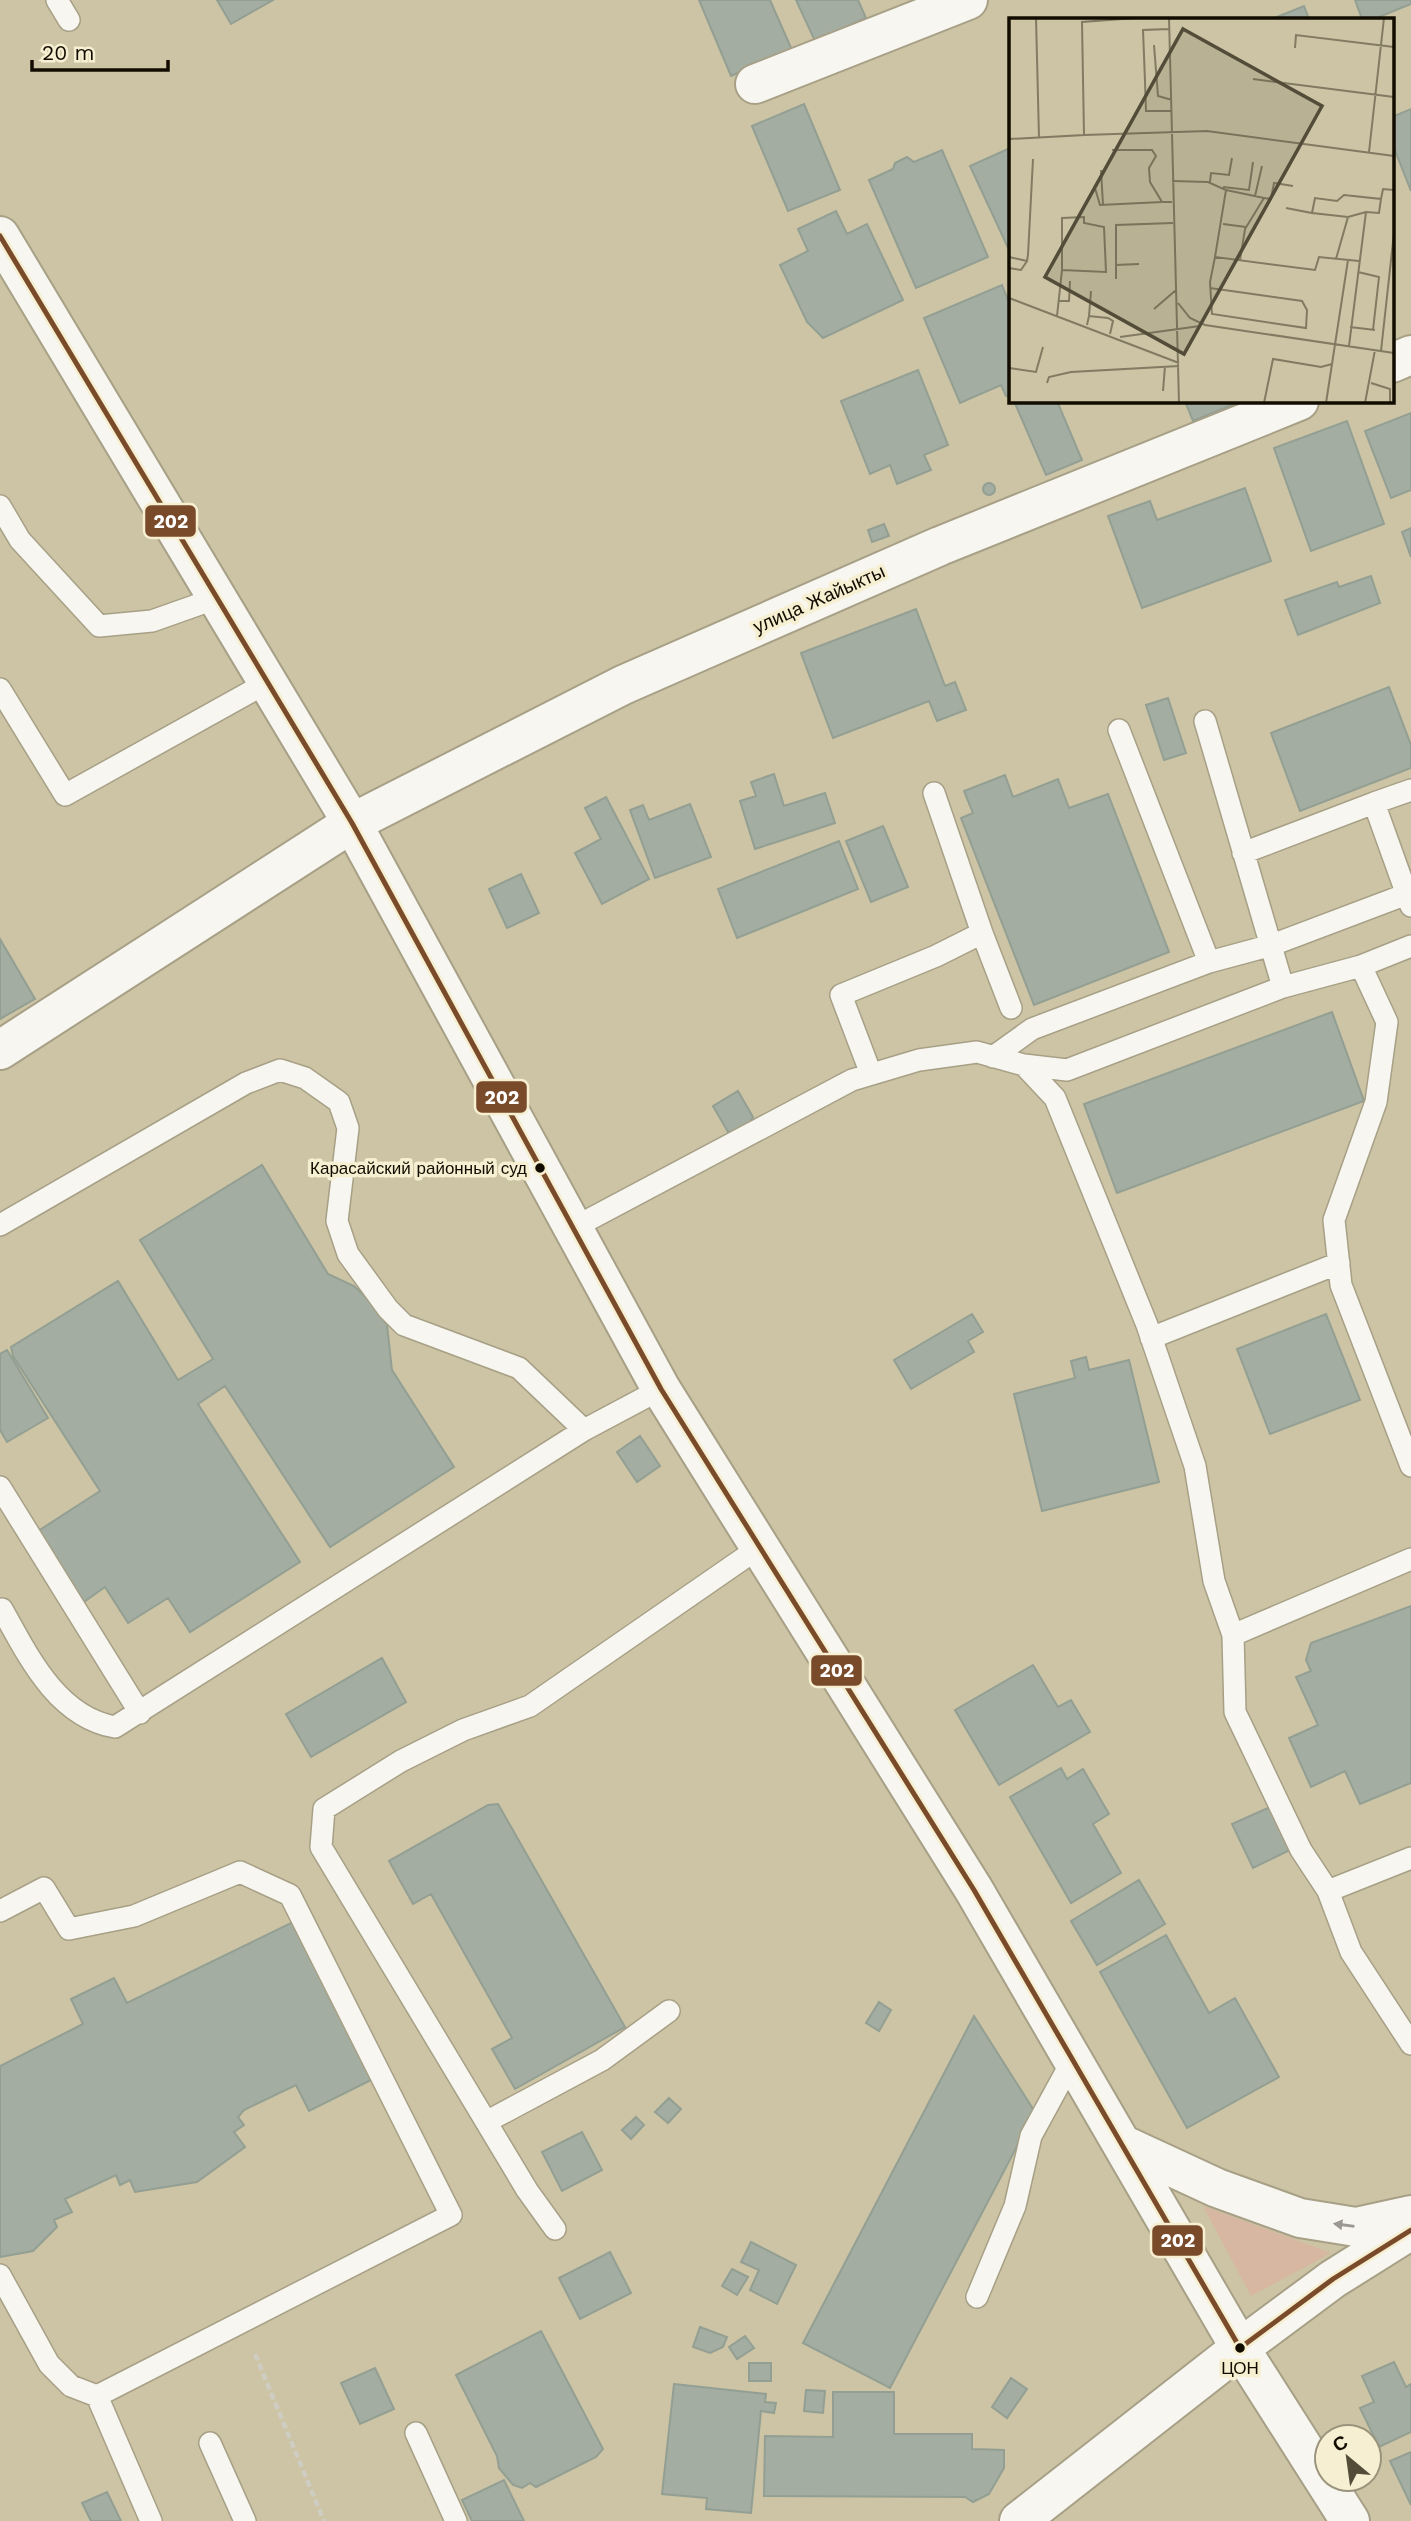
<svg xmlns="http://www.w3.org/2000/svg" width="1411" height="2521" font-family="'Work Sans',sans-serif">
<rect width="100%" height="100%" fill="#ccc4a4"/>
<path fill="#d7b7a1" d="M1203,2206l128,47 -80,43z"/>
<path fill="#a3ada2" stroke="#939f93" stroke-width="2" d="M217,0h56l-42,24z
M699,0h71l22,50 -61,26z
M796,0h62l8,18 -51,23z
M1355,0h56v4l-37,15h-12z
M1304,6l5,13h-37z
M804,104l36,86 -52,21 -36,-85z
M1411,109v82l-19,-48v-26z
M1010,148v104l-40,-86z
M942,150l46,107 -72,31 -47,-108 24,-11 2,-6 12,-6 7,5z
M836,211l11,23 20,-10 36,76 -80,38 -16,-16 -27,-57 28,-14 -10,-22z
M1002,285l8,20v90l-4,1 -5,-11 -41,18 -36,-85z
M918,370l30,75 -24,10 7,15 -34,14 -7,-19 -20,9 -29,-73z
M1014,401h43l25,59 -36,15z
M1185,401h57l-49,20z
M1411,413v77l-20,8 -26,-67z
M1347,421l37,103 -73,27 -37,-103z
M983 489a6 6 0 1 1 12 0a6 6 0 1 1-12 0Z
M1245,488l26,73 -129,47 -34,-92 42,-15 7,19z
M884,524l5,12 -17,6 -4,-12z
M1411,528v29l-9,-25z
M1371,576l9,27 -82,32 -13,-35 52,-18 2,5z
M916,609l29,77 10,-4 11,28 -29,11 -8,-20 -96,37 -32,-85z
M1389,687l22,58v23l-111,43 -29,-78z
M1168,698l18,55 -22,7 -18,-55z
M774,774l10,32 41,-13 10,30 -80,26 -15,-48 16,-5 -5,-14z
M1005,775l8,22 45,-18 11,29 39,-14 61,158 -135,53 -73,-187 12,-5 -9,-22z
M606,797l43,82 -47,25 -27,-51 26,-14 -16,-31z
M690,804l21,53 -56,21 -25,-68 13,-5 6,15z
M883,826l25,61 -37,15 -25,-61z
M839,841l19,48 -121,49 -19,-49z
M521,874l18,39 -32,15 -18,-39z
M0,939l35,60 -35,20z
M1332,1012l32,89 -247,92 -33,-89z
M738,1091l15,26 -7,14 -18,1 -15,-26z
M262,1165l66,109 26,12 21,19 12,20 5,45 62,97 -124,80 -105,-161 -27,18 102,158 -110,70 -22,-34 -40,25 -23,-36 -24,17 -46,-71 65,-42 -87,-135 -2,-9 107,-66 60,99 35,-21 -73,-119z
M972,1314l11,18 -15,9 6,11 -63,37 -17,-29z
M1326,1314l34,86 -90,34 -33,-85z
M7,1350l41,68 -41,24 -7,-12v-76z
M1086,1357l3,13 40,-10 30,122 -117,29 -28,-117 61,-16 -4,-17z
M640,1436l20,30 -23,16 -20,-30z
M1411,1606v177l-51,21 -15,-33 -34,16 -22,-49 29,-13 -22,-48 15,-6 -5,-11 5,-17z
M382,1658l24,44 -95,55 -25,-43z
M1033,1665l25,42 13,-7 19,32 -91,53 -44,-75z
M1061,1768l6,11 16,-10 26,45 -16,10 28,49 -50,30 -61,-106z
M498,1804l127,223 -110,62 -23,-40 20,-11 -81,-144 -18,10 -24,-43 99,-56z
M1270,1807l20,43 -37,18 -21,-44z
M1139,1880l26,44 -68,41 -26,-44z
M295,1921l78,158 -64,32 -13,-26 -52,25 -6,7 6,8 -10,7 11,15 -48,35 -62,10 -5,-12 -10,5 -4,-10 -51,24 7,13 -18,8 3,7 -24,24 -33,6v-191l83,-42 -12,-25 43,-21 13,25z
M1166,1935l43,78 26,-15 44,79 -92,51 -87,-156z
M879,2002l12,8 -12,21 -13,-8z
M974,2016l61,96 -145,276 -87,-45z
M669,2098l12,11 -13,14 -13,-11z
M636,2117l8,8 -13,14 -9,-9z
M582,2132l20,38 -40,21 -20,-39z
M751,2242l45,23 -19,39 -27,-14 9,-20 -18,-8z
M610,2252l21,41 -51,26 -21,-41z
M732,2269l16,8 -11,18 -15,-9z
M700,2327l27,10 -4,10 -13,6 -17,-6z
M541,2331l62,118 -7,8 -60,30 -6,-4 -8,5 -9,-3 -14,-17 -2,-12 -41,-81z
M745,2336l9,12 -17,11 -8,-12z
M1394,2362l12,25 5,-3v48l-32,15 -19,-39 14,-6 -12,-26z
M749,2363h22v18h-22z
M375,2368l19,41 -34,15 -19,-41z
M1011,2378l16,11 -20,29 -15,-11z
M674,2384l92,10 -1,8 11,1 -2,10 -13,-2 -10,102 -45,-4 1,-11 -45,-4z
M806,2390l19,1 -2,22 -19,-2z
M833,2392h61v42h78v15l32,1v18l-15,26 -16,8 -8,-5 -201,-1 1,-60 68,1z
M1411,2452v53l-21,-44z
M504,2480l20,41h-52l-10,-21z
M107,2492l14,29h-30l-9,-18z"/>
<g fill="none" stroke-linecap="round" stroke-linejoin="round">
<g stroke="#a7a086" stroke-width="24">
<path id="lane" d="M57,0l12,20
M0,506l20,34 79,86 53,-5 65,-23
M0,689l65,106 203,-113
M1205,721l78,266
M1411,790l-37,13 37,103
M1243,853l131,-50
M982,933l29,75
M1209,962l63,-17 135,-51
M1361,966l50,-20
M993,1057l39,-28 177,-67 -90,-232
M1024,1065l43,5 216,-83 78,-21 26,56 -11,80 -42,118 7,65 70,181
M871,1074l-30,-79 95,-39 46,-23 -48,-140
M0,1225l246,-142 34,-13 25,8 34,24 9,26 -11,93 11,33 40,55 16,16 115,43 65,62 77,-41
M575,1227l277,-147 67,-20 58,-8 47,13 31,33 92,227 48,141 19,115 19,54 178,-76
M1151,1338l188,-75
M0,1487l140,226
M2,1609c26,47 55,108 113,118l469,-297
M1233,1635l2,77 66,138 27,41 23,61 60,92
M1328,1891l83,-33
M0,1911l44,-23 25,41 65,-13 106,-44 50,23 161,320 -354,181 54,125
M486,2122l116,-62 67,-49
M555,2229l-28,-39 -206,-343 3,-38 77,-48 62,-31 67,-24 230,-159
M0,2275l49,89 22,22 26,10
M977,2297l38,-91 16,-70 42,-77
M416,2433l40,88
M210,2443l35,78"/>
</g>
<g stroke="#a7a086" stroke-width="42">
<path id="street" d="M755,84l213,-84
M1392,363l19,-8
M0,1050l352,-227 271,-138 317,-139 359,-145
M1019,2521l221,-173"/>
</g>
<g stroke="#a7a086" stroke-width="42">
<path id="secondary" d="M0,236l352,587 309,566 313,501 266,458 110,173
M1124,2145l93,43 83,30 56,9 55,-12
M1240,2348l93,-69 78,-49"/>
</g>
<path stroke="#cfccc1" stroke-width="4.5" stroke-dasharray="7 3.5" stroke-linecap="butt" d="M255,2354l69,167"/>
<use href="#lane" stroke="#f7f6f1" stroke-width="21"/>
<use href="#street" stroke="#f7f6f1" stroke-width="38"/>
<use href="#secondary" stroke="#f7f6f1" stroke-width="38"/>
<g stroke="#f7efd1" stroke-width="10">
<path id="bus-1" d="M0,236l352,587 309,566 313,501 266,458 93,-69 78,-49"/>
</g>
<use href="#bus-1" stroke="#7a4b2a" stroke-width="5"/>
</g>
<defs><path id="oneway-solid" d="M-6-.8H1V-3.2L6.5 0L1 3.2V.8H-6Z" transform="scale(1.75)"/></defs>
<use fill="#9b9891" href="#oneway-solid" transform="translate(1344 2225) rotate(-172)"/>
<g fill="#120c00" stroke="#f7efd1" stroke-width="2.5">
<circle cx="540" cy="1168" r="6"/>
<circle cx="1240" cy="2348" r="6"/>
</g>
<g text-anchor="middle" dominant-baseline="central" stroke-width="7" stroke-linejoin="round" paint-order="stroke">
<g font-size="17" fill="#120c00" stroke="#f7efd1" text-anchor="end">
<text x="527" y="1168">Карасайский районный суд</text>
<text x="1240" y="2368" text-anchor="middle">ЦОН</text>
</g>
<g font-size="19" fill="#120c00" stroke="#f7efd1">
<text transform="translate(819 599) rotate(-24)">улица Жайыкты</text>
</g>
</g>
<g transform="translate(1009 18)">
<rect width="385" height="385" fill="#ccc4a4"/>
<path fill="none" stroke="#827a62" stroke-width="2" d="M27,0l3,120M160,0l10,385M160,11l-26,1 2,51 1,30h26M145,27l4,51 14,4M286,30l1,-13 98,12M244,61l141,18M75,117l123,-4 187,25M0,121l75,-4 -2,-113 54,-4M103,132h40l4,6 -7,12 1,14 12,20h10M360,134l15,-134M92,152l2,35M163,163l36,1 18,8 -11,67 100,13 4,-13 40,4M201,164l1,-9 18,2 3,-17M214,169l26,3 4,-28M86,170l5,17 62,-3M217,172l38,8 -19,31 -5,31M246,178l7,-30M255,180l7,1 3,-16 19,3M372,181l2,-10 11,1M277,190l26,5 3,-15 22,3 7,-6 37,4 -2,14 -13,-1 -17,134M303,195l36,4 18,-5M214,206l23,3M0,239l18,4 1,-6 5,-96M327,241l12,-42M106,247l24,-1M0,250l12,2 6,-9M349,254l21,5 -6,53M107,261v-54l57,-2M201,270l92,13 5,9 -1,18 -94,-14 -2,-32 5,-25M0,280l170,65M50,283h10l1,-20M169,285l12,15 15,7 189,28M145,291l22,-19M48,298l5,-46 44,2 -2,-45 -20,-4v-6l-22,1v52M80,298l2,-25M78,307l2,-9 19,2 5,3 -3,13M341,309l25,3M111,319l80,-11M372,333l13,-118M0,350l27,4 7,-25M38,365l2,-6 22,-5 108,-6M362,365l19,6v14M154,373l2,-25M255,385l9,-44 48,8 11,-3M317,385l22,-143M356,385l10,-53"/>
<path fill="#534c39" fill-opacity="0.15" stroke="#534c39" stroke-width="3.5" d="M174,11l139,77 -138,248 -139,-77z"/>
<rect width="385" height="385" fill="none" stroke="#120c00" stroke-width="3.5"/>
</g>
<g stroke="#f7efd1" stroke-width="2.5">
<rect x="144" y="504" width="53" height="34" rx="7" fill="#7a4b2a"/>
<rect x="475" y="1080" width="53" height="34" rx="7" fill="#7a4b2a"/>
<rect x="810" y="1654" width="53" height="33" rx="7" fill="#7a4b2a"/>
<rect x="1151" y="2224" width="53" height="33" rx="7" fill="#7a4b2a"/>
</g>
<g font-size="19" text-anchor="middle" font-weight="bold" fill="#fff">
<text x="171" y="528">202</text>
<text x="502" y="1104">202</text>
<text x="837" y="1677">202</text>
<text x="1178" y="2247">202</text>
</g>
<g transform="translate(1348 2458) rotate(331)"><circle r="33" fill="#f7efd1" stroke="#9b947d" stroke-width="2"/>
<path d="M0-5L12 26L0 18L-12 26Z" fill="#534c39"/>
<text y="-10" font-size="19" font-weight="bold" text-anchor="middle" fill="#120c00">С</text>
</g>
<path d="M32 60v10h136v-10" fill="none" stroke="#120c00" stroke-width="3.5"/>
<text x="42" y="60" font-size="21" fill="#120c00" stroke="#f7efd1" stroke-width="5" paint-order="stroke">20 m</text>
</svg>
